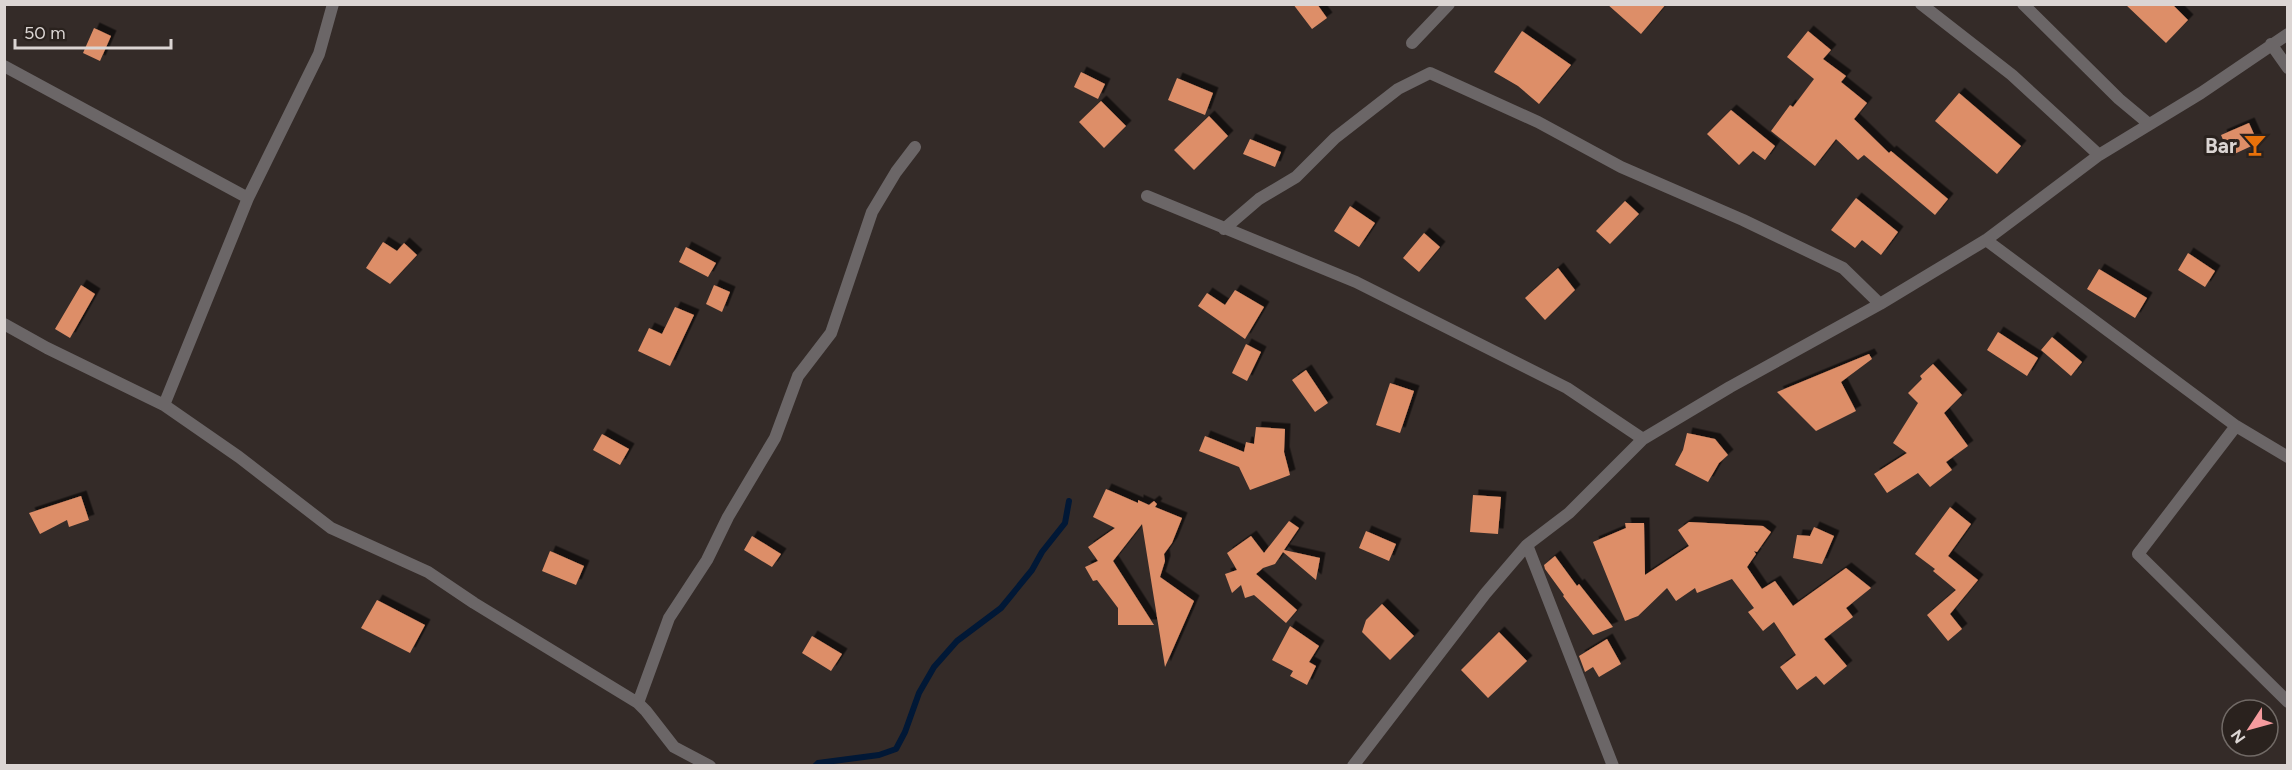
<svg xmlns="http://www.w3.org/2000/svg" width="2292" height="770" font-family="Figtree,sans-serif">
<defs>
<filter id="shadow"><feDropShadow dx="5.5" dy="-5.5" stdDeviation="0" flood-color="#0009"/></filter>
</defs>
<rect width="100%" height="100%" fill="#342b28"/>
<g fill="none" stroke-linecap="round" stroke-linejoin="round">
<path stroke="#011836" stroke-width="6" d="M815,766l3,-3 61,-8 17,-6 9,-17 14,-39 15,-26 23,-26 44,-33 31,-38 10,-18 23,-29 4,-22"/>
</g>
<path fill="#dd8e68" filter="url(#shadow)" d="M1293,4h24l10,14 -15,11z
M1607,4h59l-25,30z
M2125,4h47l16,16 -22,23z
M94,28l17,8 -11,25 -17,-8z
M1522,31l49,34 -32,39 -21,-18 -24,-14z
M1808,31l23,19 -8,9 23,17 -5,6 26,21 -13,16 35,34 2,-2 57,48 -13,16 -71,-60 -6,5 -22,-21 -21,27 -44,-35 19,-26 3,2 21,-28 -27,-22z
M1081,72l24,12 -7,15 -24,-12z
M1177,78l36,15 -8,22 -37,-15z
M1959,93l62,53 -24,28 -62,-53z
M1101,101l25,25 -22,22 -25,-26z
M1731,110l44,36 -10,14 -12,-9 -14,14 -32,-31z
M1209,116l19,20 -34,34 -20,-20z
M2249,123l9,20 -28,13 -9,-21z
M1250,139l31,13 -6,15 -32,-13z
M1856,198l42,34 -17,23 -19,-15 -7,8 -24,-18z
M1625,201l14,13 -29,30 -14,-13z
M1350,206l25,17 -16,24 -25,-16z
M1424,233l16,14 -21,25 -16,-14z
M383,242l14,9 7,-8 13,12 -27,29 -24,-16z
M686,247l30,16 -8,14 -29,-15z
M2188,253l27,18 -10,16 -27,-17z
M1558,268l17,22 -30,30 -20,-22z
M2099,269l48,29 -12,20 -48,-29z
M81,285l14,9 -25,44 -15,-9z
M714,285l16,7 -8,20 -16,-8z
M1235,290l29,17 -19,32 -47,-33 9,-13 18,12z
M675,307l19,8 -24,51 -32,-15 11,-23 13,6z
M1998,332l40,26 -11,18 -40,-26z
M2052,337l30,25 -11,14 -30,-26z
M1246,344l15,8 -14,29 -15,-8z
M1869,354l3,5 -31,23 15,29 -40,20 -39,-39z
M1933,364l29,31 -18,18 24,33 -22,16 6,8 -22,17 -12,-14 -31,20 -13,-19 33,-21 -14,-10 25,-40 -10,-10 14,-14 -2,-3z
M1306,370l22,33 -13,9 -23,-32z
M1390,383l24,8 -14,42 -24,-8z
M1256,427l29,2 -1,23 6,23 -40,15 -11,-23 -40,-16 6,-15 39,16 2,-10 8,2z
M1687,433l28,6 13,16 -9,8 -11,19 -33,-17 8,-15z
M602,434l27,15 -9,16 -27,-15z
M1106,489l32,14v-3l11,5 5,-4 3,3 -2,3 27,11 -10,25 -8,11 1,7 -5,16 34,24 -29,66 -23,-143 -29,37 41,64h-36v-17l-21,-28 -4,1 -8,-14 13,-6 -10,-14 27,-19 -22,-11z
M1473,495l28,2 -3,37 -28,-2z
M81,496l8,24 -20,7 -2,-7 -27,14 -11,-21z
M1950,507l21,17 -23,32 30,24 -28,34 12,15 -14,12 -21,-26 29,-25 -23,-19 2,-2 -20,-15z
M1289,521l10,7 -15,22 36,8 -4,22 -33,-28 -8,12 -12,4 -7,6 41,36 -11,13 -32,-28 -9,3 -4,-13 -9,8 -7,-19 12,-4 -10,-17 24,-17 13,17z
M1689,522l74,4 8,6 -14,20 -3,-1 2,3 -9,13 15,22 13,-8 18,25 53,-38 25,20 -25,20 7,9 -29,22 23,27 -23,19 -8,-9 -19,14 -17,-23 16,-12 -22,-33 -11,9 -15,-19 6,-4 -22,-29 -35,14 -2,-5 -19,13 -9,-13 -29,28 -13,5 -32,-79 33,-14 -1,-5h19l1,52 44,-29 -11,-16z
M1814,527l20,9 -12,28 -29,-6 4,-23 13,1z
M1366,531l30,13 -7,17 -30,-13z
M752,536l29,18 -9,13 -28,-17z
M550,551l34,15 -8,19 -34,-14z
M1555,556l22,30 2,-2 34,43 -20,8 -30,-39 1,-1 -19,-26 -1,-4z
M377,600l48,25 -15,28 -49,-25z
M1382,604l32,32 -24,24 -28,-28 4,-12z
M1290,626l29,20 -10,16 7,4 -9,19 -17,-9 3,-5 -21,-11z
M1499,632l28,29 -39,37 -27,-28z
M812,636l30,18 -11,17 -29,-18z
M1607,639l14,25 -22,13 -6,-10 -8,5 -6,-16z"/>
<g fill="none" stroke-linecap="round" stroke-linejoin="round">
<path stroke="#6b6667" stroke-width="12" d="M1921,4l91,71 87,80
M2023,4l96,95 30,25
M1412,43l37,-39
M2271,44l17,24
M4,66l244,132
M1147,196l209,86 211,106 76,51
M1224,229l35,-30 37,-22 39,-39 63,-49 32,-16 108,49 83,45 122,53 100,48 37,36
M1986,240l250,186 52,31
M4,324l43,24 117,57 75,52 92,71 97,44 46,31 164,100 8,8 28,36 36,19
M164,405l84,-207 71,-144 14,-50
M2236,426l-98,128 150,148
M1527,545l86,221
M638,703l31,-85 38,-58 21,-43 47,-79 23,-62 33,-43 41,-121 24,-40 19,-25
M1353,766l132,-172 42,-49 42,-32 74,-74 87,-52 150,-83 106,-64 113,-85 102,-62 87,-59"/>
</g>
<defs>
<g id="bar-bare" transform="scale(1.8)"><path d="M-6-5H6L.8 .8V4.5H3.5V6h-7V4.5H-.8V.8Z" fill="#e8710a" stroke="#2a221e" stroke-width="2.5" paint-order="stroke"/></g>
</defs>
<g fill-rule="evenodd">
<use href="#bar-bare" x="2255" y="145"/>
</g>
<g text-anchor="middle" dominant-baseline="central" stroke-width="6" stroke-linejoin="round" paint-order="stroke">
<g font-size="21" font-weight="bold" fill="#dbd5d3" stroke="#2a221e" text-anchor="end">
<text x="2237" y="145">Bar</text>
</g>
</g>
<rect width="2292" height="770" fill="none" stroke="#dbd5d3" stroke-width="12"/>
<g transform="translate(2250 728) rotate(234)"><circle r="28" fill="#2a221e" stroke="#716a66" stroke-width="1.5"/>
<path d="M0-4.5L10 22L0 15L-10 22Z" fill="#f59b9e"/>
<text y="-9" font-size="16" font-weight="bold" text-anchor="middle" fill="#dbd5d3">N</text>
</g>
<path d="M15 39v9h156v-9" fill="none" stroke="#dbd5d3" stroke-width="3"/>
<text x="24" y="39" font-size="18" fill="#dbd5d3" stroke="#2a221e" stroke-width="4.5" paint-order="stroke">50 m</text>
</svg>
